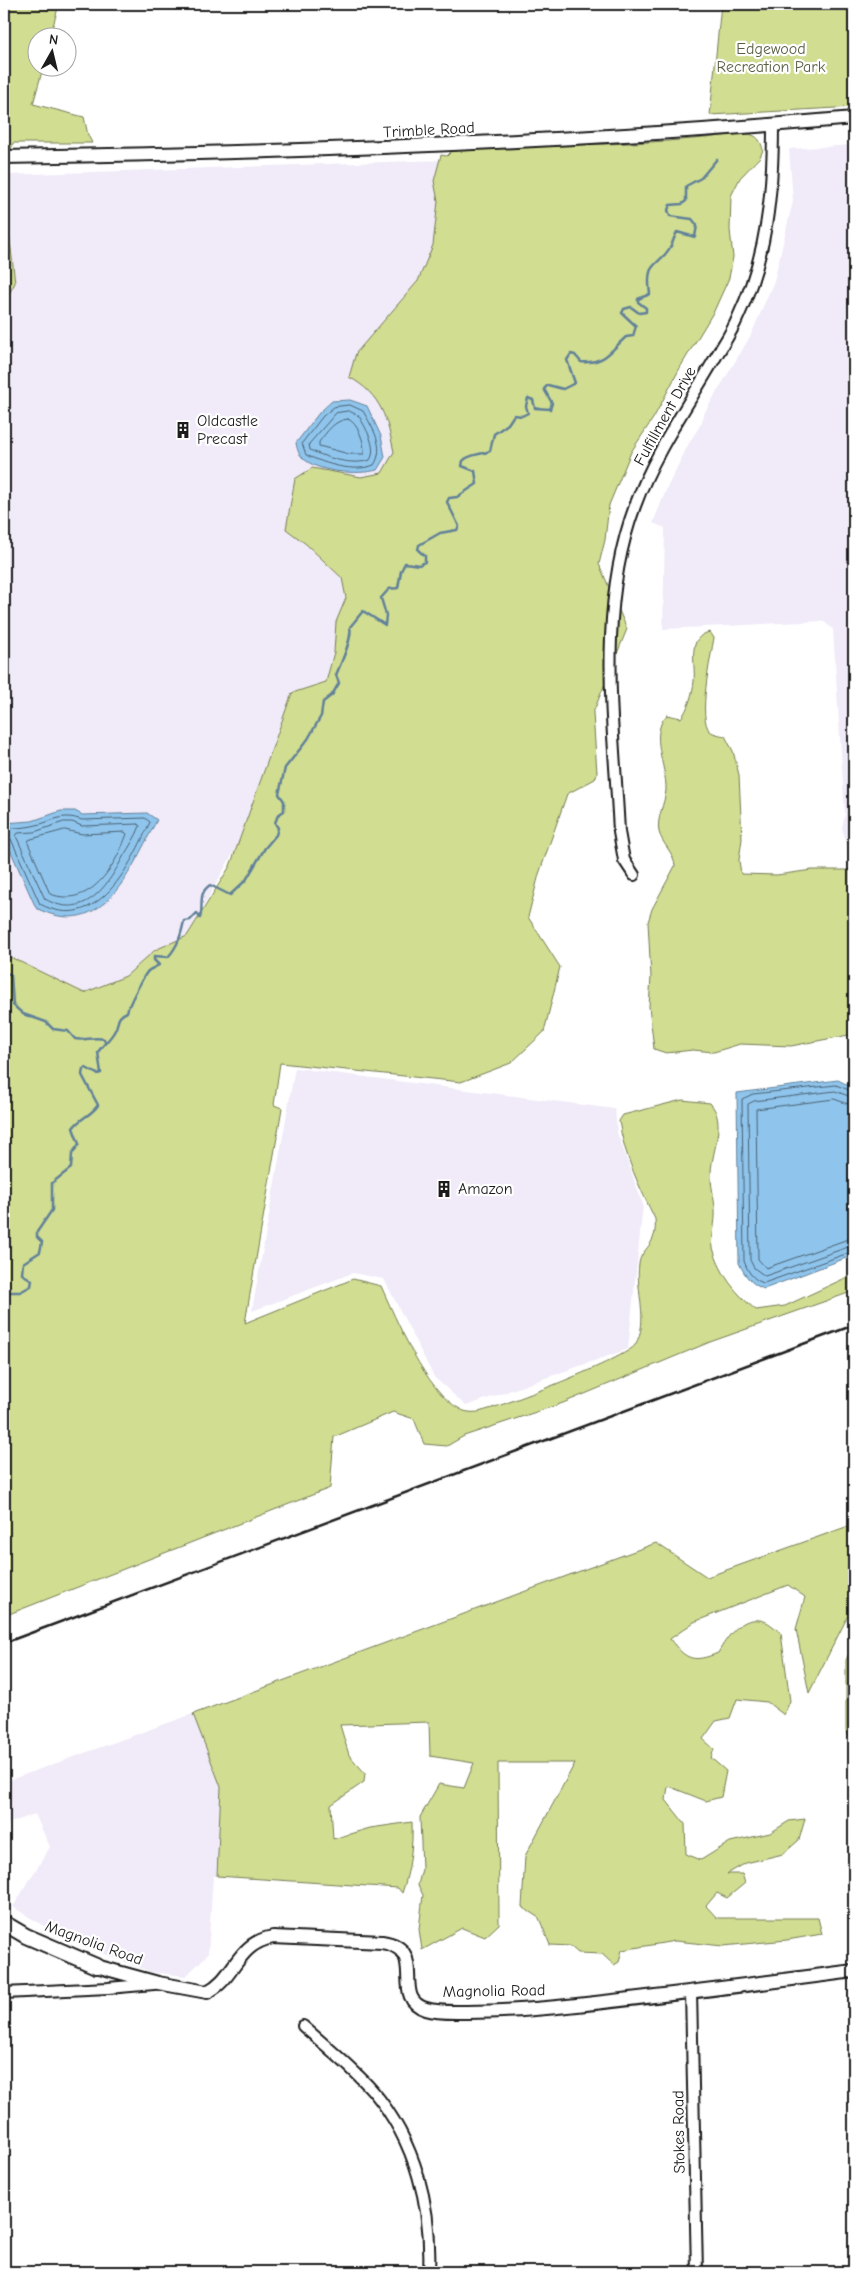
<svg xmlns="http://www.w3.org/2000/svg" width="858" height="2276" font-family="'Comic Neue',sans-serif">
<rect width="100%" height="100%" fill="#fff"/>
<filter id="ink" filterUnits="userSpaceOnUse"><feTurbulence type="fractalNoise" baseFrequency=".02" numOctaves="2"/><feDisplacementMap in="SourceGraphic" scale="10" xChannelSelector="R" yChannelSelector="G"/><feConvolveMatrix kernelMatrix="1 2 1 2 8 2 1 2 1" color-interpolation-filters="sRGB"/></filter>
<g filter="url(#ink)">
<path fill="#f1eaf8" d="M854,145v704l-7,-4 -5,-17 3,-13 -12,-186 -10,-8 -160,8 2,-101 -12,-5 14,-35 22,-45 12,-19 4,-12 46,-77 23,-54 19,-80 -4,-52z
M443,160l-10,85 -15,36 -62,72 -7,24 12,7 18,18 9,21 6,29 -12,21 -21,4 -49,-9 -26,61 20,15 36,34 4,20 -20,84 -34,11 -54,151 -51,92 -32,14 -29,26 -42,17 -80,-39v-651l11,-20 -10,-108z
M295,1068l320,41 2,23 26,73 -15,144 -162,57 -32,-29 -50,-98 -31,-6 -101,38z
M193,1714l28,73 -4,89h-4l-5,78 -22,22 -35,-4 -90,-35 -48,-30 37,-60 -15,-33 -31,11v-43z"/>
<path fill="#d1dd91" stroke="#767c56" d="M4,4h55l-9,33 -12,1v30h5l-10,36 51,13 4,18 4,8h-79l-3,10h-6z
M721,4h133v103l-144,8z
M739,134c14,-1 21,2 24,16l-3,7 -20,21 -9,18 -1,34 3,27 -4,21 -15,33 -33,55 -27,51 -23,35 -22,53 -4,35 -6,24 28,65 -34,84 4,60 -2,6 -28,15 -28,80 -11,43 32,50 -16,65 -33,31 -50,19 -181,-19 -6,42 8,3 -37,215 108,-44 28,7c15,33 45,106 79,123 6,4 16,4 22,2 21,-5 145,-53 153,-66 15,-25 0,-53 4,-81 2,-17 19,-17 16,-45 -15,-31 -31,-63 -36,-98l4,-6 59,-15 28,3c17,19 2,47 1,69 -1,13 4,26 4,38 1,12 -4,27 -2,38 7,26 23,46 43,62l29,-4 69,-32v17l-144,51 -147,61 -99,33 -17,10 -23,-2 -10,-25 -21,-7 -59,25 -4,51 -326,128v-662l80,39 42,-17 29,-26 32,-14 43,-70 62,-173 34,-11 8,-30 2,-30 10,-24 -4,-20 -36,-34 -20,-15 9,-50 17,-11 49,9 21,-4 12,-21c-7,-33 -12,-57 -45,-75l7,-24 62,-72 15,-36 5,-44 -4,-20 7,-26 6,1 5,-5c96,-8 192,-4 287,-17z
M4,188l11,95 -11,20z
M710,632l4,6c-3,17 -17,82 -4,93 3,3 11,4 15,5l8,15 6,24 3,64 -3,21 2,14 36,1 35,-5h42v164l-63,12 -51,-2 -26,8 -21,-2 -27,3 -12,-4 -5,-43 2,-29 -3,-55 4,-13 23,-43c0,-12 -13,-22 -16,-34 -3,-13 6,-29 7,-42 1,-24 -18,-56 1,-75l14,3c7,-8 12,-26 13,-37 2,-18 -8,-44 16,-49z
M854,1524v80l-45,89 -13,-64 9,-32 -17,-12 -94,37 -24,17c16,21 23,24 48,14 9,-16 24,-39 46,-32 6,2 12,8 17,12l9,68 -6,14 -17,-13 -30,-3 -7,19 -14,3 -13,18 11,10 -3,9 15,13 -5,26 -15,4 -38,-15 -2,14 19,24 1,30 15,6 29,-18 40,-9 19,-12 16,-2 -6,21 -16,14 -37,9 -19,11h15l3,9 -18,15 -10,-5 -11,13 11,12h101l4,16 -35,6 -64,6 -48,-5 -53,9 -3,12 -5,3 -12,-11 -24,-1 -8,-7 -20,-1 -11,-27 -17,-11 3,-51 50,-93h-77l1,161 -14,13 -23,-9 -40,22 -3,-21 4,-34 -5,-10 4,-16 -2,-52 19,-33 25,4 10,-25 -44,-7 -1,-34 -89,3 9,30 16,18 -1,9 -33,23 2,34 37,-11 42,-6c1,24 -2,48 -10,71l-4,-5 -181,-12 4,-89 -28,-73 463,-171 51,34z
M854,1644v101l-8,-14v-71z"/>
<path fill="#8fc5ed" stroke="#618199" d="M350,400l17,6 14,30 4,21 -8,13c-18,5 -61,3 -75,-13 -4,-4 -5,-9 -6,-14l23,-30 13,-12z
M61,811h14l7,4 65,-2 10,7c-26,47 -52,123 -121,88l-32,-72v-13l28,-2z
M838,1080l16,8v167l-90,34c-13,-5 -19,-13 -25,-26l-2,-170z"/>
<g fill="none" stroke-linecap="round" stroke-linejoin="round">
<path stroke="#4a6070" stroke-width="1" d="M350,405l13,6c9,16 23,36 11,54 -21,8 -48,-1 -68,-10l-4,-12 21,-27 11,-9z
M349,411l10,5c6,11 19,31 11,44 -18,6 -43,-2 -60,-10l-1,-6 27,-31z
M348,419c10,4 17,24 16,35h-15l-30,-8v-4c8,-10 15,-22 29,-23z
M64,822h8l10,4 56,-2 2,2c-4,11 -11,21 -17,31 -16,30 -39,64 -78,42l-29,-63 2,-3 16,-1z
M4,828c9,0 19,0 28,-2 22,-4 28,-14 50,-6l63,-2 5,4c-19,42 -52,113 -110,82l-29,-65 -7,-3
M65,830l17,4 43,-2 2,2c-12,32 -36,75 -77,60l-22,-51 1,-3z
M854,1092l-18,-7 -83,9 -11,5 2,162c4,11 9,19 20,22l90,-32
M854,1098l-19,-7 -81,10 -6,3 2,156 4,8 11,8 89,-31
M854,1106l-20,-7 -78,10 2,150 8,9 88,-31"/>
<path stroke="#618199" stroke-width="2.5" d="M4,972l7,3 2,30 10,9 23,8 7,7 15,2 7,8c10,2 19,-3 29,0l1,3
M4,1298l5,-6h11l11,-6 1,-6 -10,-6 1,-11 17,-11 2,-10 -5,-5v-5l15,-22v-27l19,-15 1,-14 7,-10 -6,-16c7,-10 19,-13 25,-23l-16,-30 1,-6 3,-1 11,6 4,-1 -3,-21c5,-7 12,-13 16,-20 6,-9 1,-15 13,-20 1,-6 17,-37 21,-41 2,-2 8,-4 11,-6l-5,-5v-4l14,1c10,-11 13,-22 16,-36l6,-1 7,-7 3,5c4,-13 -3,-24 10,-33l20,10 16,-15 19,-32 11,-13 2,-7 -3,-5 3,-8 6,-4v-10l-5,-7 6,-26 23,-29 13,-23 2,-14 9,-7 7,-12 -3,-8c5,-12 17,-37 14,-48l13,-16 22,14 1,-10 -5,-17 8,-9 9,-1 3,-17 4,-8 14,2 6,-3v-6l-7,-6 1,-5 21,-12 17,-3 2,-4 -12,-24 2,-4 8,-1 20,-13 -2,-13 -13,-5 1,-5c6,-7 18,-6 27,-10l4,-17 14,-10 6,-9 8,1 6,-3 -2,-7 2,-8 5,2 2,8 15,1 2,-6 -8,-14 4,-4 15,4 12,-6 -8,-23 4,-6 4,1 6,7c24,2 29,-11 45,-25l7,-1 3,-10 -14,-13 2,-4 7,-2 8,6 7,-1v-4l-8,-6v-3l12,-5c-5,-35 8,-25 21,-48 2,-4 3,-9 6,-14l18,5 2,-12 -5,-6 -22,-3 -2,-6 2,-5 12,-1 4,-3v-15l15,-8 16,-19"/>
<g stroke="#1c1c1c" stroke-width="14">
<path id="minor" d="M634,875l-10,-15 -5,-28c-5,-107 -23,-222 16,-326 19,-52 51,-98 79,-146 8,-14 18,-28 24,-43 29,-61 35,-125 35,-191
M691,1991l6,281
M4,1993l104,-5 46,-4
M303,2026c24,21 49,41 70,65 43,51 59,116 56,181"/>
</g>
<g stroke="#1c1c1c" stroke-width="16">
<path id="tertiary" d="M4,157c284,-4 567,-14 850,-39
M96,1966l62,17 49,9c29,-14 28,-48 66,-55l109,5c48,7 7,56 44,67 13,4 28,3 41,3 37,0 73,-3 110,-7 92,-10 185,-22 277,-34"/>
</g>
<g stroke="#1c1c1c" stroke-width="18">
<path id="secondary" d="M4,1923l22,13 70,30"/>
</g>
<use href="#minor" stroke="#fff" stroke-width="10"/>
<use href="#tertiary" stroke="#fff" stroke-width="12"/>
<use href="#secondary" stroke="#fff" stroke-width="14"/>
<path stroke="#1c1c1c" stroke-width="2.5" d="M4,1643l850,-318"/>
</g>
</g>
<defs>
<g id="building-bare" transform="scale(1.35)"><path d="M-4-6H4V6H1V3H-1V6H-4ZM-2.5-4.3h1.7v1.8h-1.7ZM.8-4.3h1.7v1.8H.8ZM-2.5-1h1.7V.8h-1.7ZM.8-1h1.7V.8H.8Z" fill="#1c1c1c" stroke="#fff" stroke-width="2.5" paint-order="stroke"/></g>
</defs>
<g fill-rule="evenodd">
<use href="#building-bare" x="183" y="430"/>
<use href="#building-bare" x="444" y="1189"/>
</g>
<g text-anchor="middle" dominant-baseline="central" stroke-width="4.5" stroke-linejoin="round" paint-order="stroke">
<g font-size="16" fill="#5b6045" stroke="#fff">
<text x="771" y="49">Edgewood<tspan x="771" dy="18">Recreation Park</tspan></text>
</g>
<g font-size="16" fill="#1c1c1c" stroke="#fff">
<text transform="translate(429 130) rotate(-3)">Trimble Road</text>
<text transform="translate(665 416) rotate(-61)">Fulfillment Drive</text>
<text transform="translate(94 1943) rotate(20)">Magnolia Road</text>
<text transform="translate(494 1991) rotate(-1)">Magnolia Road</text>
<text transform="translate(679 2132) rotate(-91)">Stokes Road</text>
</g>
<g font-size="16" fill="#1c1c1c" stroke="#fff" text-anchor="start">
<text x="197" y="421">Oldcastle<tspan x="197" dy="18">Precast</tspan></text>
<text x="458" y="1189">Amazon</text>
</g>
</g>
<rect width="858" height="2276" fill="none" stroke="#fff" stroke-width="20"/>
<rect x="10" y="10" width="838" height="2256" fill="none" stroke="#1c1c1c" stroke-width="2" filter="url(#ink)"/>
<g transform="translate(52 52) rotate(8)"><circle r="24" fill="#ffffff" stroke="#a4a4a4"/>
<path d="M0-4L9 19L0 12L-9 19Z" fill="#1c1c1c"/>
<text y="-8" font-size="14" font-weight="bold" text-anchor="middle" fill="#1c1c1c">N</text>
</g>
</svg>
